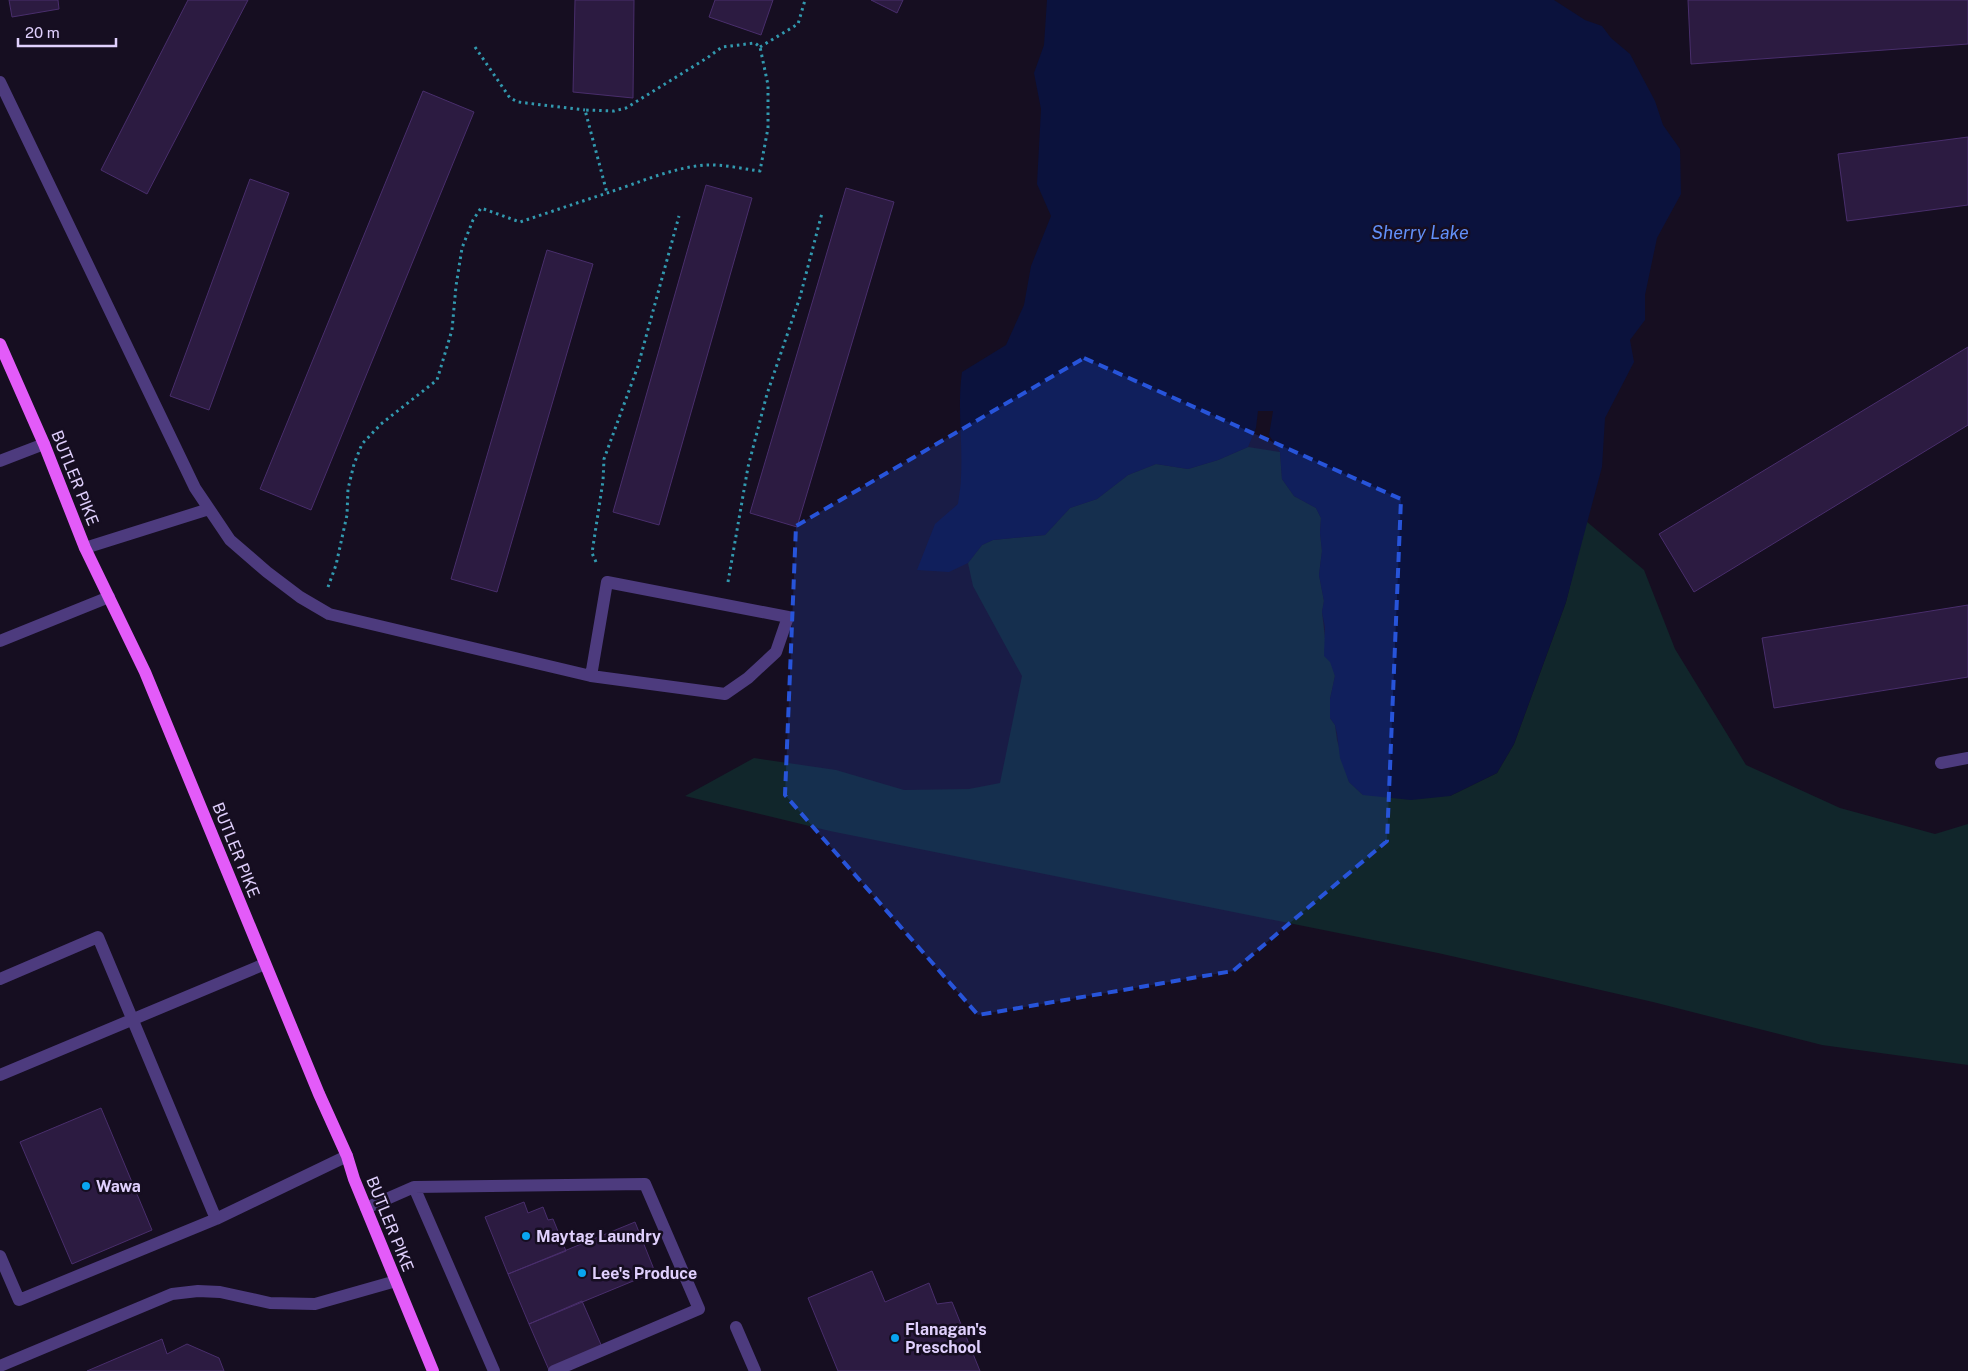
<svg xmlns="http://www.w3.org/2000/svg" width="1968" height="1371" font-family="'Public Sans',sans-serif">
<rect width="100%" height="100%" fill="#160e21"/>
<path fill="#11262b" d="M1248,447l32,5 2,27 12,17 22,12 5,10 -1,15 2,18 -3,24 5,26 -2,11 3,26 10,38 -5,23v19l5,7 2,15 12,42 14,13 87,1 47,-23 17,-29 52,-142 20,-81 58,49 31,79 71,116 94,43 95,26 33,-10v241l-146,-20 -169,-43 -215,-49 -608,-122 -145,-35 69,-38 82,12 68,20 65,-1 31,-6 22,-107 -49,-90 -5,-23 14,-18 11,-5 52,-5 25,-27 27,-9 31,-24 28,-11 32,5 30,-9z"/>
<path fill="#0b123d" d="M1047,0h507l31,20 17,6 9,12 19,16 25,47 8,24 17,24 1,45 -24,44 -12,57v25l-15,20 4,22 -29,56 -3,49 -36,135 -52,142 -17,29 -47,23 -39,4 -48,-5 -14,-13 -9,-24 -3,-25 -2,-8 -5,-7v-19l5,-23 -5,-14 -6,-6 1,-29 -3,-15 2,-11 -5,-26 3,-24 -2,-18 1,-15 -5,-10 -22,-12 -12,-17 -2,-27 -11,-17 4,-24h-15l-2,17 -8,19 -30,13 -30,9 -32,-5 -28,11 -31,24 -27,9 -25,27 -52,5 -11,5 -14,18 -19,9 -32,-2 18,-46 23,-20c1,-9 3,-18 3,-27 2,-35 -4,-70 1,-105l44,-27 18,-40 7,-39 20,-50 -14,-32 4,-75 -7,-36 10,-28z"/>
<path fill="#2c1b41" stroke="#492e6c" d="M9,0h49l1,9 -47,8z
M188,0h60l-101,194 -46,-24z
M575,0h59l-1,98 -60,-6z
M715,0h58l-12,35 -52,-18z
M871,0h32l-6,13z
M1688,0h280v44l-277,20z
M423,91l51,21 -163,398 -51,-21z
M1968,137v68l-121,16 -9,-67z
M250,179l39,14 -80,217 -39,-14z
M706,185l46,13 -93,327 -46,-13z
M846,188l48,14 -97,325 -47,-14z
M547,250l46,14 -96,328 -46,-13z
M1968,347v78l-274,167 -35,-58z
M1968,605v72l-194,31 -12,-70z
M101,1108l51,122 -80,34 -52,-122z
M524,1202l4,11 15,-6 5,13 5,-1 13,32 -58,23 -23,-57z
M635,1222l20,50 -126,52 -21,-50z
M872,1271l13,31 44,-19 8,21 15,-2 28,69h-142l-30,-73z
M582,1301l20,46 -53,23 -20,-46z
M162,1339l5,15 20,-10 32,14 5,13h-137z"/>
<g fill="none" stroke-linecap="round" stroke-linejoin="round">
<path stroke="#3299af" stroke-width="3" stroke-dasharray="2.5 4" stroke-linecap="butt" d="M475,47l35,51 8,4 67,8
M760,47l38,-23 7,-24
M596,562l-4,-9 11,-72 1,-22 34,-93 41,-150
M728,582l20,-115 19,-73 33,-97 22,-84
M328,587l8,-22 11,-50 1,-26 6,-25 8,-20 19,-20 56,-44 15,-50 4,-44 6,-38 11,-28 8,-12 39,14 87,-29c31,-10 67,-26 99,-28 17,-1 37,4 54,6l8,-43v-43l-8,-38 -5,-4 -33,4 -15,11 -81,50 -12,3 -29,-1 22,83"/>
<path stroke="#4d3b7e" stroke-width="12" d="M0,82l195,406 35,52 37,32 33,25 29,17 262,62 134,18 23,-16 28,-26 12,-35 -181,-35 -16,94
M0,461l44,-17
M85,548l124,-39
M0,641l109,-44
M1941,763l27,-5
M0,979l98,-42 118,282
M0,1075l265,-111
M414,1187l80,184
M366,1208l48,-21 231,-3 54,125 -145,62
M0,1256l19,44 197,-81 131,-63
M736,1327l19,44
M0,1366l172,-72 26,-3 22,1 50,11 45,1 81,-23"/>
<path stroke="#e35bf9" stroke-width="12" d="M0,344l44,100 41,104 60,124 174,422 28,62 7,23 79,192"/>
</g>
<path fill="#2754da" fill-opacity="0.2" stroke="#2754da" stroke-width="4" stroke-dasharray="10 6" stroke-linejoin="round" d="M1084,358l317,141 -14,342 -154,130 -255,44 -193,-220 11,-269z"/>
<g fill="#09a4f0" stroke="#160e21" stroke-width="2">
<circle cx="86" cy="1186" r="5"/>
<circle cx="526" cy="1236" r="5"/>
<circle cx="582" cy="1273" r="5"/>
<circle cx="895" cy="1338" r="5"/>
</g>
<g text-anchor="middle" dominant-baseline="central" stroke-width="5" stroke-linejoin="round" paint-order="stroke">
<g font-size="16" fill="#e0d0fd" stroke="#160e21">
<text transform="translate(75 478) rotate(68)">BUTLER PIKE</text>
<text transform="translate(236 850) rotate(68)">BUTLER PIKE</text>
<text transform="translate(390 1224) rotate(68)">BUTLER PIKE</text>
</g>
<g font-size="16" font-weight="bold" fill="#e0d0fd" stroke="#160e21" text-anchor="start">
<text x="96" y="1186">Wawa</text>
<text x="536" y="1236">Maytag Laundry</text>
<text x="592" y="1273">Lee's Produce</text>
<text x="905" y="1329">Flanagan's<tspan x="905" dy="18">Preschool</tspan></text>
</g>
<g font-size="18" font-style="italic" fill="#6290f9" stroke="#160e21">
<text x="1420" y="232">Sherry Lake</text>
</g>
</g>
<path d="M18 38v8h98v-8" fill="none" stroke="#e0d0fd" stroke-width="2.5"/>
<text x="25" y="38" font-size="15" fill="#e0d0fd" stroke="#160e21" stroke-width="4" paint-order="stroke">20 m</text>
</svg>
